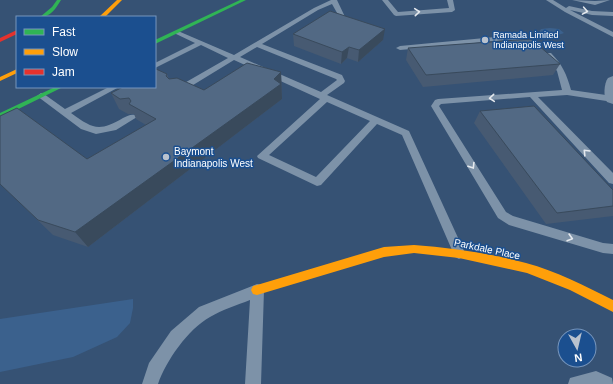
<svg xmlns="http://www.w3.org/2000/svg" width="613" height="384" font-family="Arial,sans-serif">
<rect width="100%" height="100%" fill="#365274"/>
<path fill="#3b618d" d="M550,28l9,1 5,4c-7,3 -19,4 -25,-1l2,-3z
M133,299v9l-3,15 -13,14 -44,20 -73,15v-53z"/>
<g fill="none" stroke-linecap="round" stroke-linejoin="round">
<path fill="#7d92a8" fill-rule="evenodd" d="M331,0h6l9,19 -1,1h-4l-9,-16 -14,6 -56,34 80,31 3,6 -1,2 -17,12 82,36 56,122 -2,4 -4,2 -4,-2 -53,-122 -25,-11 -56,61 -4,1 -59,-28 -1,-2 63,-57 -86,-39 -54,33h-6l-1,-2 1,-2 54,-31 -27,-13 -46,23v-5l40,-20 -21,-10v-2h4l56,24 80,-47zM257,47l79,32 1,1 -16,12 -81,-35zM327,102l43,19 -54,56 -47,-22z
M382,0h6l10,12 51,-4 -2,-8h6l2,10 -3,2 -56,4 -2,-1z
M546,0h7l13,8 3,-2 23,5 21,1v4l-21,-1 -22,-5 43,22v5l-48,-25z
M572,0l23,1 15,-1 -15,5z
M506,36l16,3 16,5 -4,2 -28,-6 -106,10 -4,-2 4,-2z
M545,53h6c11,11 16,22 20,37l42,6v6l-46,-7 -29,2 75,76v11l-4,-1 -79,-86 -89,7 -2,2 67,106 7,4 90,27 10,1v10l-10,-1 -94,-28 -11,-7 -67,-112 4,-6 3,-1 124,-9 -5,-19 -13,-16z
M109,87h10l-48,26c22,16 28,19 52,5 5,-2 7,-4 12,-3l2,2 -21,13 -20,4 -15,-5 -44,-33 4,-3 3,1 21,15z
M257,284l5,1 2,5 -3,94h-16l5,-84c-13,5 -28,10 -40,17 -22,12 -44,44 -52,67h-16l7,-21 22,-32 28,-24z
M596,371l16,7 1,6h-45l2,-6z"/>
<path fill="#7d92a8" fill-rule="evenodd" d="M613,76v28l-6,-2c-4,-5 -3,-19 1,-24z"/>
<path fill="#30b455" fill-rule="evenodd" d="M57,0h4c-5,8 -10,17 -21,17l12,-10z
M240,0h6l-91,44v-4z
M55,87h8l-63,31v-5z"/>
<path fill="#ff9f0a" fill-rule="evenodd" d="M117,0h5l-17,17h-6z
M17,69v4l-17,8v-4z
M414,245c38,3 75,8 112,18 30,8 59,23 87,37v12l-43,-22 -43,-17 -68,-15 -45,-5 -30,4 -127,38 -4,-1 -2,-4 2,-4 4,-1 127,-38z"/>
<path fill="#e5322d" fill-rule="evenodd" d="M17,30v4l-17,8v-4z"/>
</g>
<path fill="#475a72" d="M293,34l90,6 -25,22 -11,-4 -6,6 -47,-18z
M408,48l152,16 -7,11 -130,12 -17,-27z
M281,72l1,27 -194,148 -35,-12 -53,-51v-68l87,43 59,-34 -10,-6 -2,-5h-6l-9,-5 -8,-16 56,-19 2,5 35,11z
M480,111l133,79v26l-67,8 -72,-101z"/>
<path fill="#394a5c" d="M385,29l-2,11 -25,22 1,-12z
M349,47l-2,11 -6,6 1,-12z
M281,72l1,27 -194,148 -13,-15 199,-153z"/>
<path fill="#526984" stroke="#394a5c" d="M330,11l55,18 -26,21 -10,-3 -7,5 -49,-18z
M531,39l29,25 -134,11 -18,-27z
M247,63l34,9 -7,7 7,5 -206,148 -37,-12 -38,-36v-68l17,-8 70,51 69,-40 -27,-15 2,-3 -2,-3 -9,1 -9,-6 12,-6h32v-17l1,-1 11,5 -1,2 3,3 8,-1 27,12z
M534,106l79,84v16l-56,7 -77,-102z"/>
<defs><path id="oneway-chevron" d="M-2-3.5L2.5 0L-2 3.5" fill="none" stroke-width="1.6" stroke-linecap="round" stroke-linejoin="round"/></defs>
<g stroke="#e5e9ee">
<use href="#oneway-chevron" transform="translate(585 11) rotate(10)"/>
<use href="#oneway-chevron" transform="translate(417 12) rotate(-5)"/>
<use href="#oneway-chevron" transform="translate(492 98) rotate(175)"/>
<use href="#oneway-chevron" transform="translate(586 152) rotate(-134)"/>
<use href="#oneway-chevron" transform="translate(472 166) rotate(58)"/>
<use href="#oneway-chevron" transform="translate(570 238) rotate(16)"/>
</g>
<g fill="#b9c2ce" stroke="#1b4f8f" stroke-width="1.5">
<circle cx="485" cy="40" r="4"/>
<circle cx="166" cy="157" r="4"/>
</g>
<g text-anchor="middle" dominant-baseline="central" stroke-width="3" stroke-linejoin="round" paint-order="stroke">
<g font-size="9" fill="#fff" stroke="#1b4f8f" text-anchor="start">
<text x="493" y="35">Ramada Limited<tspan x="493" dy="10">Indianapolis West</tspan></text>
</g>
<g font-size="10" fill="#fff" stroke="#1b4f8f" text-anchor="start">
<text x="174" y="151">Baymont<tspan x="174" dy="12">Indianapolis West</tspan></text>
</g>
<g font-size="10" fill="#fff" stroke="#1b4f8f">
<text transform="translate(487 249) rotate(12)">Parkdale Place</text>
</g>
</g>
<rect x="16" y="16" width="140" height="72" fill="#1b4f8f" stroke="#7695bc"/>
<rect x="24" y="29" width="20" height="6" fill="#30b455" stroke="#7695bc"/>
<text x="52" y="36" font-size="12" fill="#ffffff">Fast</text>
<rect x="24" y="49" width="20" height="6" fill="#ff9f0a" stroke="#7695bc"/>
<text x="52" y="56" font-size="12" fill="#ffffff">Slow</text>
<rect x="24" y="69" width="20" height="6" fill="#e5322d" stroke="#7695bc"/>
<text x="52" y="76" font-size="12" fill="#ffffff">Jam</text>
<g transform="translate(577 348) rotate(172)"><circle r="19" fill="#1b4f8f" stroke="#7695bc"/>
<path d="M0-3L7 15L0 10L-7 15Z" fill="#b9c2ce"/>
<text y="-6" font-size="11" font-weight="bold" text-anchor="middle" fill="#ffffff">N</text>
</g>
</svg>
